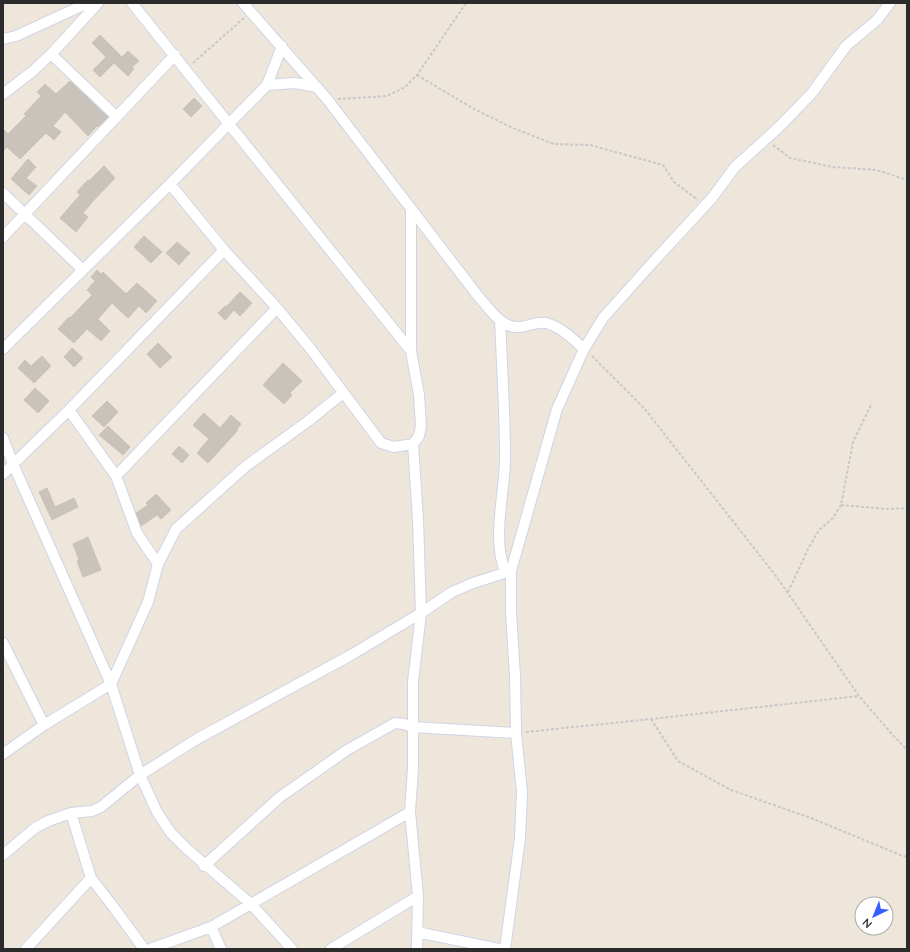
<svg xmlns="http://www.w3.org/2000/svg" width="910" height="952" font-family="Quicksand,sans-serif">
<rect width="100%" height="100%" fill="#eee6db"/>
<path fill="#c9c3bb" stroke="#c9c2b5" d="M100,35l22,22 6,-6 11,10 -7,6 2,2 -6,7 -14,-13 -14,14 -7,-7 13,-13 -14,-14z
M70,81l38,36 -10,10 -1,-1 -9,10 -23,-24 -12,14 8,6 -7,8 -8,-7 -26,26 -13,-12 -4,4v-22l5,5 18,-18 -2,-2 17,-18 -4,-4 8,-8 11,10z
M194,98l8,8 -11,11 -8,-8z
M28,159l8,8 -10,11 11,8 -8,9 -18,-16z
M104,166l11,12 -21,22 -11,13 5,4 -12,15 -16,-14 20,-23 -3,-3 11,-12 1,1z
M144,236l18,16 -11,11 -17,-16z
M177,242l13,11 -11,12 -13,-12z
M97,270l4,4 2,-2 23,22 11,-11 20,18 -11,12 -7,-7 -11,12 -16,-15 -14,16 12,12 -9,10 -14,-12 -13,14 -16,-14 11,-12 1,1 22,-23 -5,-5 8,-9 -4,-4z
M240,292l12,11 -12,13 -6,-6 -9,10 -7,-7 7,-7 1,1z
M158,343l14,14 -12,11 -13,-14z
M72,348l11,10 -9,9 -10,-10z
M42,356l9,10 -17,17 -16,-15 7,-8 6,6z
M283,363l19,18 -12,12 2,2 -8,9 -21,-19z
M35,388l14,13 -11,12 -14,-13z
M107,401l11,11 -14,15 -12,-11z
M204,413l16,15 11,-13 10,9 -4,5 1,1 -30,33 -11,-10 12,-14 -16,-14z
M108,426l22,21 -7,8 -24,-20z
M179,446l10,9 -7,8 -10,-9z
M47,488l8,19 19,-9 4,9 -26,13 -13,-28z
M156,494l15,16 -10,9 -4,-4 -16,11 -5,-13 12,-8 -2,-2z
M88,537l13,33 -18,7 -6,-16 2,-1 -6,-16z"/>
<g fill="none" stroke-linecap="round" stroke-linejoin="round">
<g stroke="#d0d4e5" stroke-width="12">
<path id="street" d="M132,3l279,348 8,44 2,31 -2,10 -6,8 -19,3 -13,-4 -71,-95 -33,-40 -53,-58 -54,-66
M243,3l84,96 151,197c10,11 23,32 40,31 10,0 18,-6 28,-4 15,4 27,16 38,26
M3,39l13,-3 72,-33
M51,54l66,63
M267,85l28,-2 22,4
M3,94l30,-23 21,-20 44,-48
M3,193l80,77
M411,209v142
M3,237l172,-182
M500,320c2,46 5,92 5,138 0,35 -14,83 1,115
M3,349l167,-165 97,-99 15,-39
M69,410l47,66 21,57 21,31
M3,438l10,26 98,220 29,91 17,37 14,21 16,16 64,55 41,45
M3,474l66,-64 155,-160
M116,476l161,-168
M3,643l41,82
M3,754l41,-29 67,-41 37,-82 10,-38 18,-35 70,-63 61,-44 36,-29
M3,855l32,-27 13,-7 23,-8
M204,866l76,-69 67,-47 48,-27 9,1 9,3 103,6
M211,927l199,-115
M417,932l82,17
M26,949l65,-71
M144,949l-29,-40 -24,-31 -20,-65 21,-2 9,-4 39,-32 57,-36 154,-84 70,-42 -3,-94 -5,-75
M150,949l61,-22 10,22
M331,949l87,-53
M417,949l1,-53 -8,-84 3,-44v-86l8,-69 31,-21 21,-9 38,-12
M505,949l15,-111 2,-46 -6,-59 -1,-57 -4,-64v-41l46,-162 27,-60 19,-31 51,-57 58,-63 23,-31 45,-41 32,-33 34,-47 31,-26 13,-17"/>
</g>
<path stroke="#c8c8c8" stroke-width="2" stroke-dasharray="3 2" stroke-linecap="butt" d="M193,63l51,-45
M417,75l57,34 39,19 41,16 36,1 73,20 11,17 24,18
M338,99l49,-3 18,-9 12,-12 49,-72
M773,145l17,13 43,9 44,3 30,10
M592,356l52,52 132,168 83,120 32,37 16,17
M841,505l47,4 19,-1
M788,592l21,-45 10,-17 14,-12 8,-13 12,-63 19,-39
M651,719l27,42 53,29 80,28 92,38 4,1
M526,732l125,-13 208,-23"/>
<use href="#street" stroke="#fff" stroke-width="10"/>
</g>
<rect width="910" height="952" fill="none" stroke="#2b2b2b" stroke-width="8"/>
<g transform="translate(874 916) rotate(223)"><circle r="19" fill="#ffffff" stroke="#aaaaaa"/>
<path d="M0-3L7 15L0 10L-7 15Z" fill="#375eff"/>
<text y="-6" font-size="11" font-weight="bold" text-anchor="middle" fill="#2b2b2b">N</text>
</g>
</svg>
